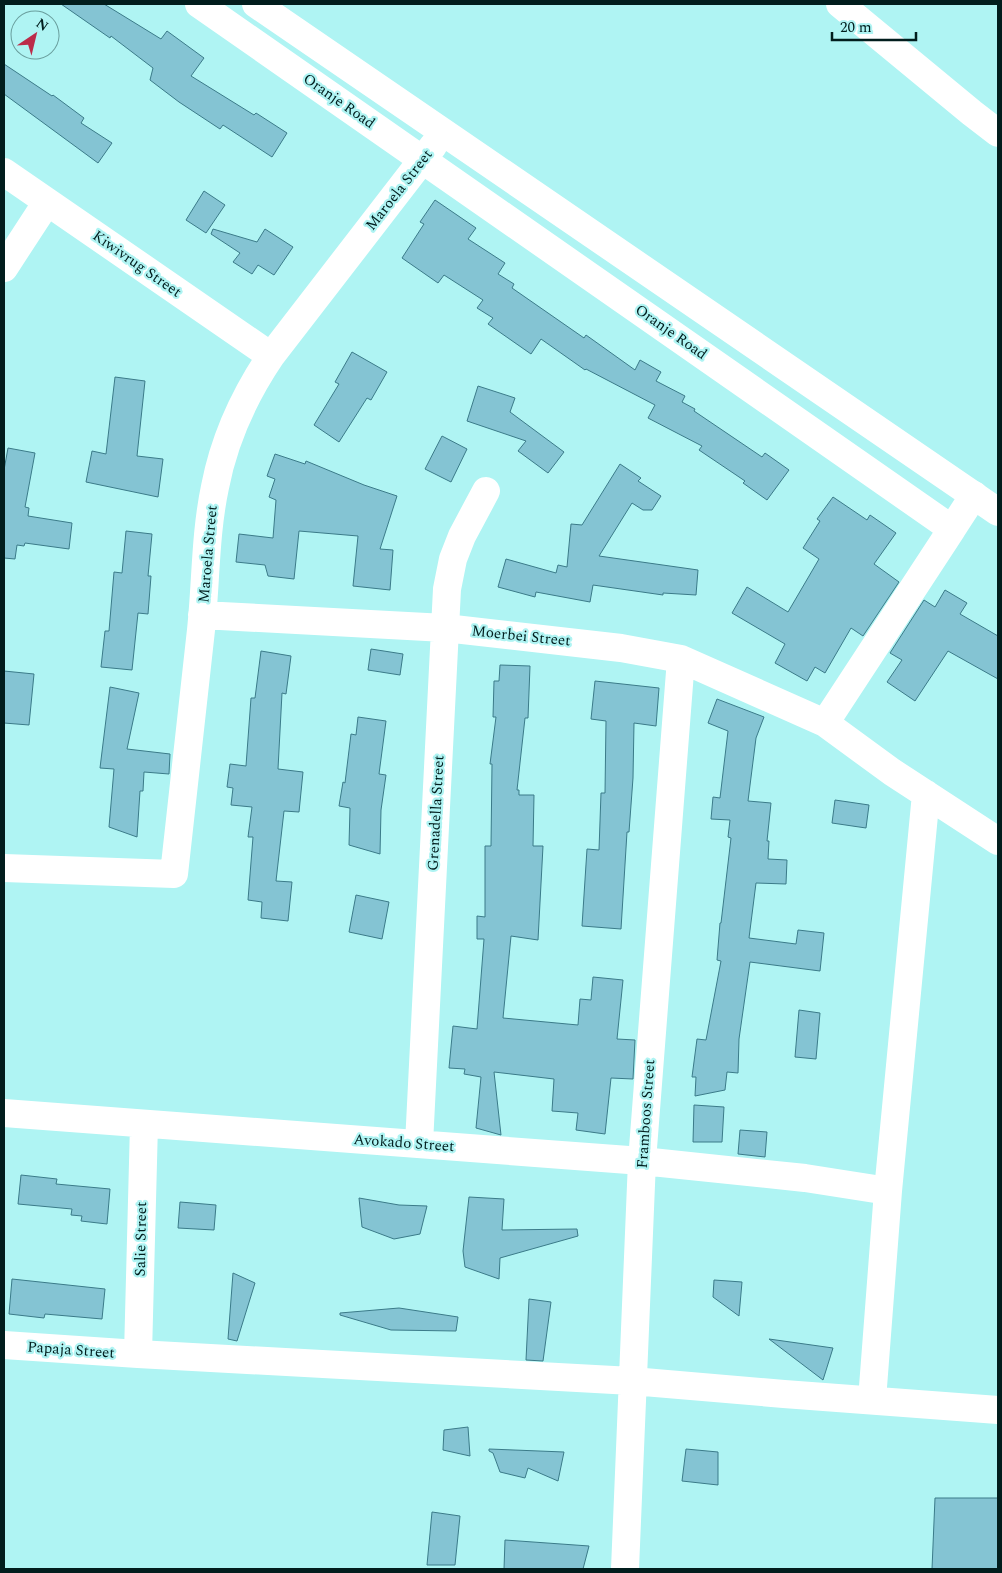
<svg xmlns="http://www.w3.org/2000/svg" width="1002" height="1573" font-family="Spectral,serif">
<rect width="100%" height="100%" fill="#aff4f3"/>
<path fill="#84c4d3" stroke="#3b7b89" d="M61,4h43l57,35 6,-8 37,27 -13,18 63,39 2,-2 31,20 -15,24 -49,-32 -3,4 -41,-27 -29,-22 3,-12 -42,-32 -1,2z
M4,64l48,32 1,-1 31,23 -3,5 31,20 -14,20 -94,-69z
M204,191l21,14 -19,28 -20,-13z
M435,200l41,28 -8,11 37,24 -7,11 16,10 -2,4 72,50 2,-3 49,35 5,-10 21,12 -5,9 29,15 -3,6 13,7 -1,2 68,46 3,-4 24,17 -22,30 -24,-17 2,-2 -46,-31 3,-4 -54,-28 7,-13 -69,-36 -1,1 -44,-31 -10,15 -43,-30 5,-6 -16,-10 6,-8 -39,-25 -6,8 -36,-25 22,-34 -4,-2z
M213,229l44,13 8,-13 28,18 -19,28 -16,-10 -6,9 -19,-12 7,-9 -29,-19z
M352,352l35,20 -16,28 -4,-2 -28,44 -25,-17 25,-41 -4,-2z
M115,377l30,4 -8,75 26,3 -5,38 -72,-15 6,-31 14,3z
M478,386l37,12 -5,14 54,40 -16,21 -30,-22 8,-10 -59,-20z
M442,436l25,13 -16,33 -26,-13z
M8,448l27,5 -10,54 4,1 -1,8 44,7 -3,26 -44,-6 -1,3 -7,-1 -2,14 -11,-1v-88z
M275,454l30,10 1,-3 58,24 33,11 -17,53 13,1 -3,40 -37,-4 5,-50 -59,-5 -5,48 -26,-3 -3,-11 -29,-3 3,-28 34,4 3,-38 -7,-3 6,-18 -8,-3z
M620,464l21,14 -3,3 23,15 -9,14h-9l-11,-7 -33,53 99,14 -2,25 -33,-2v2l-70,-10 -3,17 -54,-10 -1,5 -37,-10 8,-28 50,14 2,-8 9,2 4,-43 11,1z
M833,497l34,23 3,-5 26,18 -22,31 25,18 -36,54 -12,-8 -26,45 -10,-6 -8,14 -32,-18 10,-19 -53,-31 15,-26 41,25 31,-53 -16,-11 17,-27 -3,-2z
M126,531l26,3 -4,42h3l-3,38 -10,-1 -6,57 -31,-3 4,-36h4l5,-59 8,1z
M945,590l22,13 -7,11 38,22v43l-50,-28 -33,50 -28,-19 15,-22 -12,-7 34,-53 11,7z
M371,649l32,5 -3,21 -32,-5z
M261,651l30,5 -5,38 -4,-1 -4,76 25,3 -4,40 -15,-1 -8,70 16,1 -4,39 -27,-3 1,-16 -14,-2 5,-63h-5l4,-30 -21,-2 2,-17 -6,-1 3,-23 16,2 5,-68h4z
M500,665l30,1 -2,52h-3l-8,72h2v5h15l-1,51h10l-5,94 -27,-4 -8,82 75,7 2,-26 11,1 2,-23 30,3 -6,59 18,1 -2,39 -22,-1 -6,56 -29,-4 2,-17 -26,-2 2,-32 -60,-7 7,63 -25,-7 5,-51 -17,-3 1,-5 -16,-1 4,-42 24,3 7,-90h-7v-23l8,1v-71h6l1,-82h-2l6,-47h-3l1,-36h5z
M4,671l30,3 -5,51 -25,-2z
M595,681l64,7 -3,38 -22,-3 -1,55 -4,54h-2l-6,97 -39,-3 5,-77 12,1 2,-57h4l1,-72 -15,-2z
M110,687l29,6 -12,56 43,5 -1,20 -25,-2 -1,19h-3l-3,46 -28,-10 5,-58 -14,-1z
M717,699l47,18 -8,21 -8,63 23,2 -4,38h2l-1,18 19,1 -1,24 -30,-1 -7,55 47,6 2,-14 26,3 -4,38 -70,-9 -11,77 -1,34 -11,-1 -2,18 -30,6 1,-19h-4l5,-38 9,1 15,-79 -4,-1 3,-37h1l10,-85 -3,-1 2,-17 -19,-1 2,-22 7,1 8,-67 -20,-8z
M358,717l28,4 -7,53 7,1 -5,35 -1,44 -31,-9 1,-37 -11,-2 4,-24 2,1 6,-49 5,1z
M835,800l34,5 -3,23 -34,-5z
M356,895l33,7 -7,37 -33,-7z
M799,1010l21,3 -4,46 -21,-2z
M694,1105l30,2 -2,35h-29z
M740,1130l27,2 -2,25 -27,-3z
M21,1175l36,4 -1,5 54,5 -3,35 -26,-3 1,-5 -11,-1 1,-6 -54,-5z
M469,1197l35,2 -2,31 75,-1 1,7 -78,22 -1,21 -34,-12 -2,-16z
M359,1198l40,7 28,1 -7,28 -26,5 -32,-12z
M180,1202l36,3 -2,25 -36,-2z
M233,1273l22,10 -18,58 -9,-2z
M12,1279l93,10 -3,30 -57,-5 -1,4 -35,-4z
M714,1280l28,2 -3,34 -26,-19z
M529,1299l22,3 -8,59 -17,-1z
M399,1308l59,9 -2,14 -65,-1 -51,-15v-2z
M769,1339l64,9 -10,32z
M468,1427l2,29 -27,-6 1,-20z
M489,1449l75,3 -6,29 -30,-13 -3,10 -25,-6 -7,-19 -4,-2z
M686,1449l32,3v33l-36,-4z
M935,1498h63v71h-66z
M432,1512l28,4 -5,49h-28z
M505,1540l84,6 -6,23h-79z"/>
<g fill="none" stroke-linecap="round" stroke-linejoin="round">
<path stroke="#fff" stroke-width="28" d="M199,4l753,525 -127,194
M840,4l132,109 26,20
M4,172l267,184
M4,268l43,-66
M952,529l22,-34
M202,615l243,13 176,20 60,11 144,64 67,49 106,69
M4,868l170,6c9,-81 18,-162 27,-244 5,-47 4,-96 14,-143 9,-47 29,-91 56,-131l162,-210
M4,1113l638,48 163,17 83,13
M419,1144l28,-555 6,-30 9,-23 24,-45
M4,1345l134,9 494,27 152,13 214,16
M138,1354l6,-230
M872,1400l16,-209 38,-397
M625,1569l17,-408 39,-502"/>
<path stroke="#fff" stroke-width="28" d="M256,4l742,508"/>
</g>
<g text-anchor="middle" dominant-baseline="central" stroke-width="4.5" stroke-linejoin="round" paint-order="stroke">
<g font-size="15" fill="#011d1d" stroke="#aff4f3">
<text transform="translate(339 101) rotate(35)">Oranje Road</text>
<text transform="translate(399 190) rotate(-52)">Maroela Street</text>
<text transform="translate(137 264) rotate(35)">Kiwivrug Street</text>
<text transform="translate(671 332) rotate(35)">Oranje Road</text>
<text transform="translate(208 554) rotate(-85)">Maroela Street</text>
<text transform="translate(521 636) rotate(6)">Moerbei Street</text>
<text transform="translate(436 813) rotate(-87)">Grenadella Street</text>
<text transform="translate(646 1114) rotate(-86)">Framboos Street</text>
<text transform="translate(404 1143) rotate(4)">Avokado Street</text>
<text transform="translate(141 1239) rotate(-89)">Salie Street</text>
<text transform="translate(71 1350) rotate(4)">Papaja Street</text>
</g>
</g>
<rect width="1002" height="1573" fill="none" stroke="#011d1d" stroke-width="10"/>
<g transform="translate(35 35) rotate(35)"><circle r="24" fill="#aff4f3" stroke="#699e9d"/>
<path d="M0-4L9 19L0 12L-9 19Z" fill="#bc2c4a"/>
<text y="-8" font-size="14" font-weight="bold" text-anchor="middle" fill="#011d1d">N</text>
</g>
<path d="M832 32v8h84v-8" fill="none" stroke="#011d1d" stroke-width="2.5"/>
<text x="840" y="32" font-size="15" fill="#011d1d" stroke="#aff4f3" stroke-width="4" paint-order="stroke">20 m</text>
</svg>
